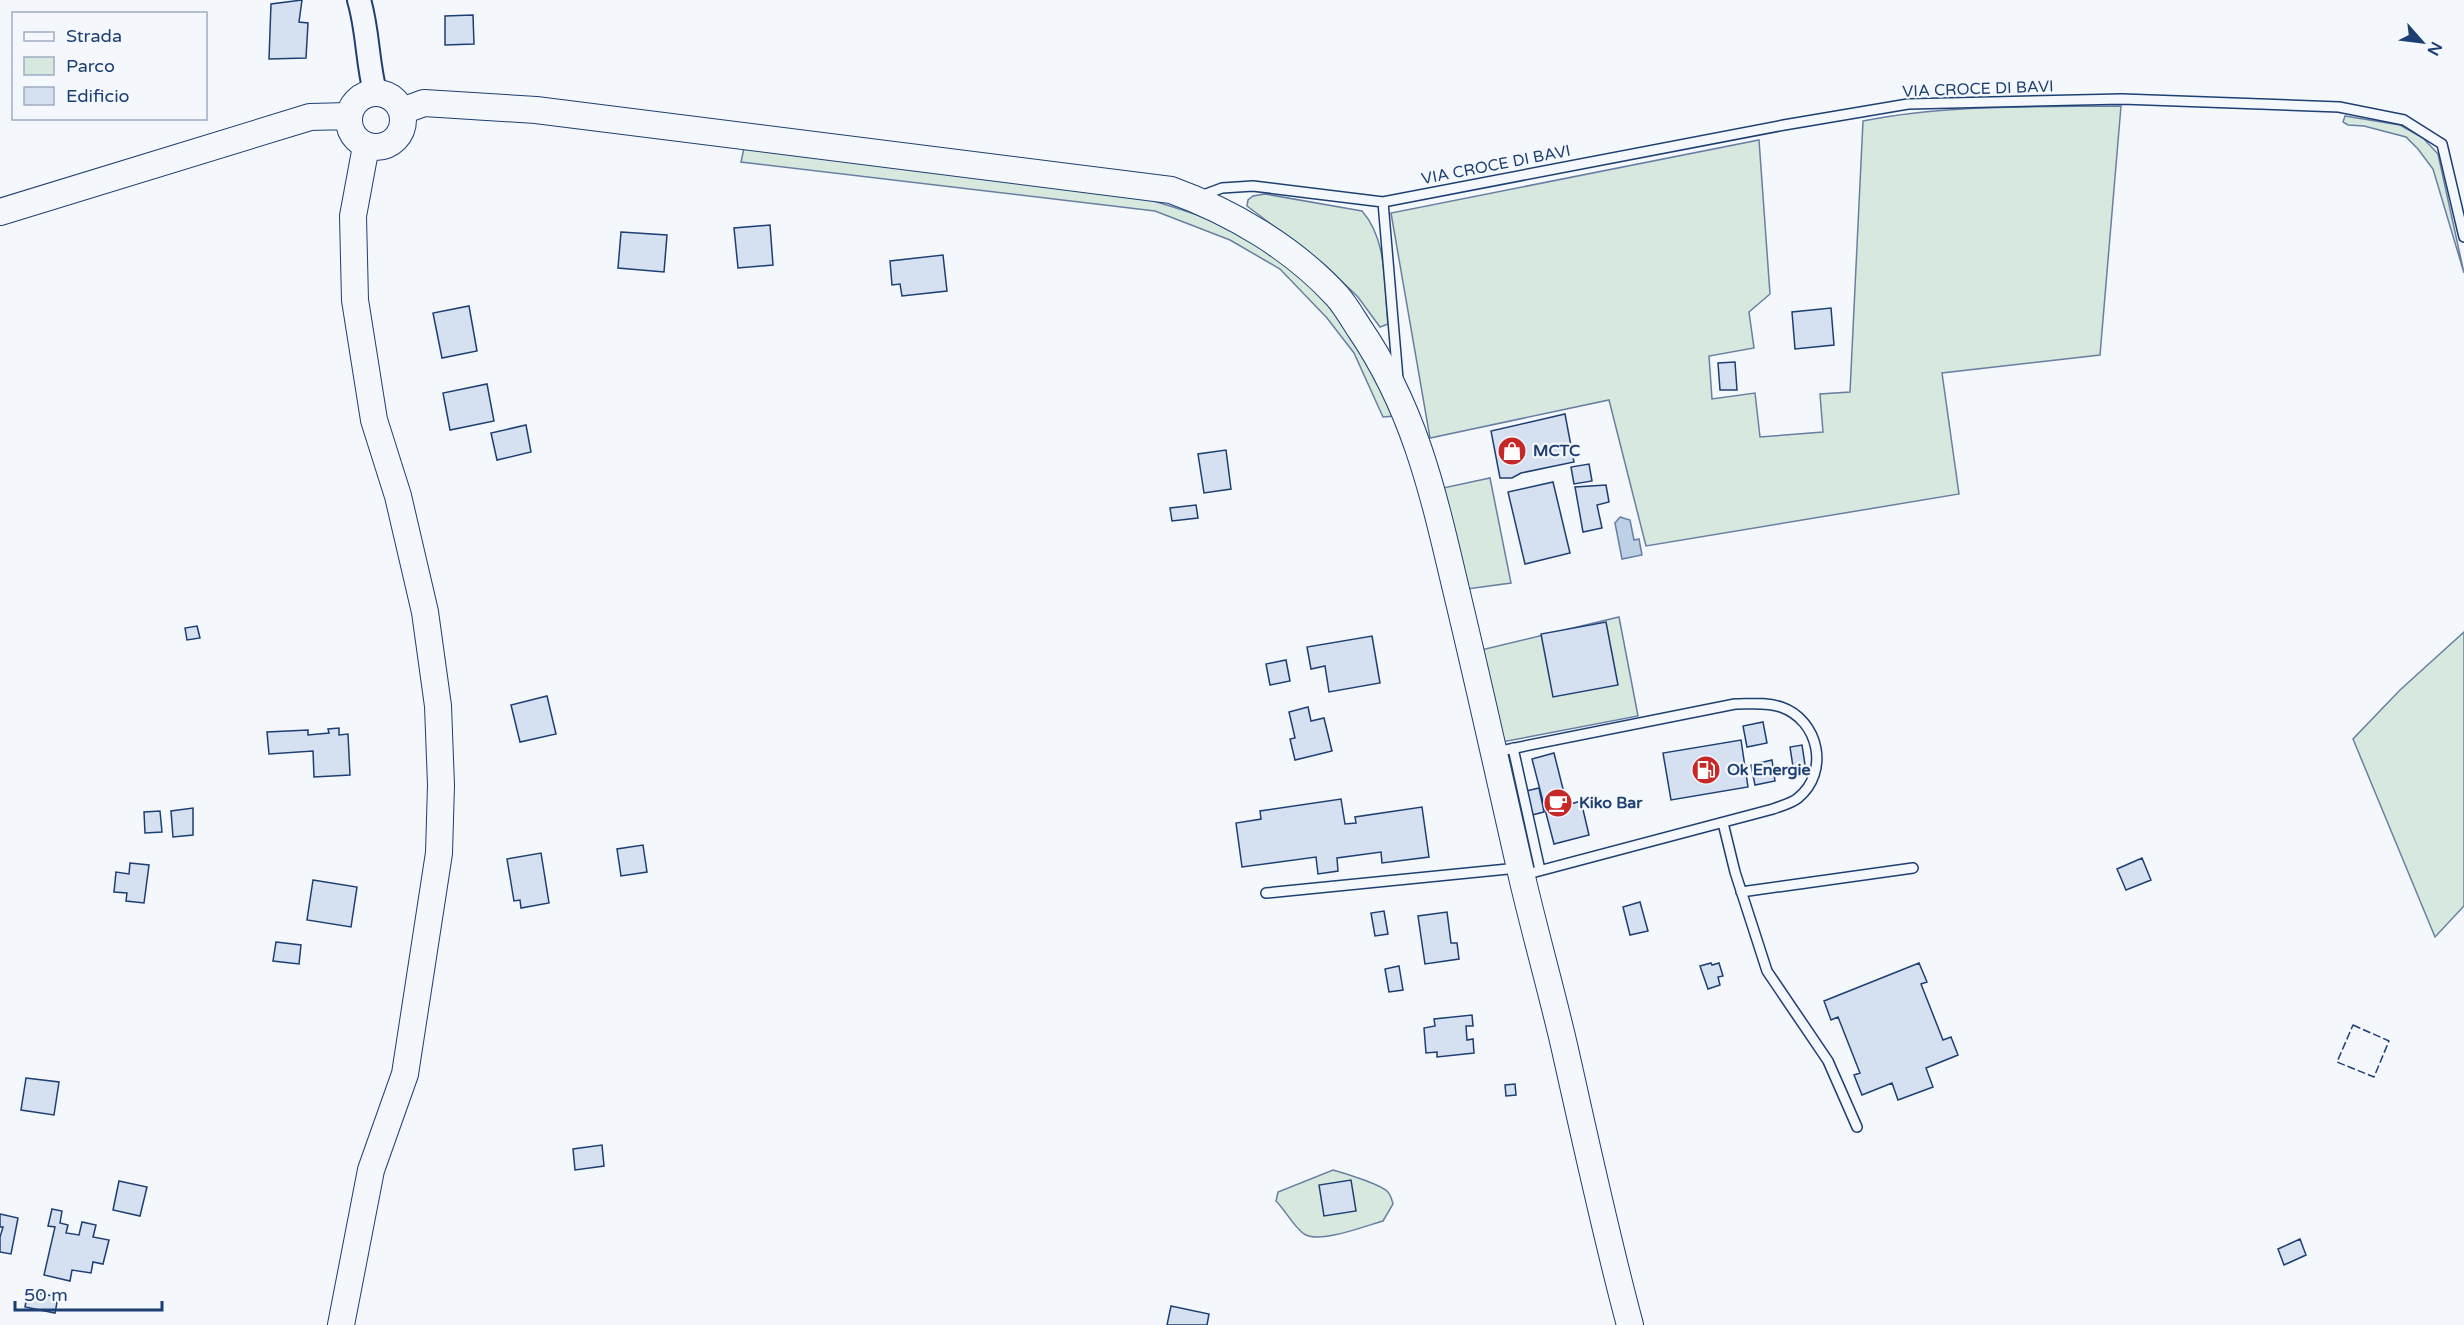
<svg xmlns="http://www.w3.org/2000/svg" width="2464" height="1325" font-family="'Varela Round',sans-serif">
<rect width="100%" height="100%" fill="#f4f7fb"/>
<path fill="#d7e8df" stroke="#687fa3" stroke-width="1.5" d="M2121,106l-21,249 -158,18 17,121 -313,52 -37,-146 -179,38 -39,-225 368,-73 11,154 -21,18 5,36 -45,8 3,43 43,-6 5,44 63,-5 -3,-38 30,-2 13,-271c84,-17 172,-14 258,-15z
M2345,116l55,9 23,13 15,16 26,119 -31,-104 -15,-20 -12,-12 -42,-11 -16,-1 -5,-3z
M744,148l392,48c39,11 80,23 116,45 42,25 95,77 118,121 9,17 16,36 25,54l-12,1 -29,-64 -27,-35 -47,-49 -50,-29 -75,-29 -414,-49z
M1265,194l97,17c26,29 22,76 26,113l-8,3 -22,-30 -33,-32 -78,-59 1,-6 5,-4z
M1490,478l21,105 -44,6 -24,-101z
M1619,617l19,99 -136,26 -21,-92z
M2464,632v274l-29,31 -82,-198 47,-49z
M1333,1170c11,3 46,14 54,21 4,4 5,9 6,13l-10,17c-18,5 -63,23 -79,13 -11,-8 -18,-23 -28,-33l2,-9z"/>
<path fill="#bed0e5" stroke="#687fa3" stroke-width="1.5" d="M1620,517l10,3 4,20 5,-1 3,16 -20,4 -7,-36z"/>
<path fill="#d5e0f0" stroke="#1d3f73" stroke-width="1.5" d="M302,0l-3,22 9,1 -2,35 -37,1 2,-55z
M473,15l1,29 -29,1v-29z
M770,225l3,40 -35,3 -4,-40z
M621,232l46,3 -3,37 -46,-4z
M943,255l4,36 -45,5 -2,-12 -8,1 -2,-24z
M469,306l8,45 -35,7 -9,-45z
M1831,308l3,37 -39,4 -3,-37z
M1735,362l2,28h-17l-2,-27z
M487,384l7,37 -44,9 -7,-37z
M1565,414l9,48 -53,11 -9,5h-12l-9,-47z
M526,425l5,27 -34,8 -6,-27z
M1226,450l5,39 -27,4 -6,-39z
M1589,464l3,17 -18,3 -3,-17z
M1553,482l17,71 -45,11 -17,-72z
M1606,485l3,17 -12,3 5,23 -19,4 -8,-45z
M1196,505l2,13 -26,3 -2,-13z
M1606,622l12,63 -65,12 -12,-63z
M197,626l3,12 -13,2 -2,-12z
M1372,636l8,47 -51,9 -4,-26 -14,3 -4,-22z
M1286,660l4,21 -20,4 -4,-21z
M547,696l9,38 -36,8 -9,-37z
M1308,707l3,14 13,-3 8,33 -37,9 -5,-21 5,-1 -6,-26z
M1763,722l4,21 -20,4 -4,-21z
M339,728v7l9,-1 2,41 -36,2 -1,-26 -44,3 -2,-22 41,-2v5l21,-2 -1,-4z
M1741,740l7,47 -77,13 -8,-47z
M1802,745l4,26 -12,2 -4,-26z
M1554,753l13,52 14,-4 8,34 -35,9 -22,-85z
M1772,760l3,21 -20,4 -4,-20z
M1539,788l5,24 -12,3 -6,-24z
M1341,799l4,25 11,-1 -1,-6 67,-10 7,50 -47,6 -1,-11 -44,6 1,13 -20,3 -2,-17 -74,10 -6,-44 25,-4 -1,-8z
M193,808v27l-20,2 -2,-26z
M160,811l2,21 -17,1 -1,-21z
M643,845l4,27 -26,4 -4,-27z
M541,853l8,50 -28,5 -1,-8 -6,1 -7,-42z
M2142,858l9,22 -25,10 -9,-21z
M130,863l19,2 -5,38 -18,-2 1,-8 -13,-1 2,-20 13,2z
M313,880l44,7 -6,40 -44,-7z
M1640,902l8,29 -18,4 -7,-28z
M1384,911l4,23 -13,2 -4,-23z
M1447,912l4,31h6l2,16 -34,5 -7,-48z
M276,942l25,3 -2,19 -26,-3z
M1711,963l1,2 7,-2 4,13 -5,1 2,8 -12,4 -8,-23z
M1919,963l8,19 -6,2 22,56 8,-3 7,18 -32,13 7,19 -35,13 -6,-17 -30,12 -8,-20 6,-2 -22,-56 -7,3 -7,-19z
M1399,966l4,24 -14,2 -4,-23z
M1472,1015l1,11h-7l1,14 6,-1 1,14 -37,4v-5l-11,1 -2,-25 11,-2 -1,-7z
M26,1078l33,4 -5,33 -33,-5z
M1515,1084l1,11 -10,1 -1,-11z
M602,1145l2,21 -29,4 -2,-21z
M1351,1180l5,31 -32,5 -5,-31z
M119,1181l28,6 -7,29 -27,-6z
M52,1209l10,2 -2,12 8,2 -2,8 13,2 3,-13 14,3 -3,12 16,3 -6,24 -10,-2 -2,11 -19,-3 -2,11 -26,-6 11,-48 -7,-1z
M0,1214l18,4 -7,36 -11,-2v-15l3,-10h-3z
M2300,1239l6,16 -22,10 -6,-16z
M28,1291l30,6 -3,16 -30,-6z
M1171,1306l38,8 -2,11h-40z"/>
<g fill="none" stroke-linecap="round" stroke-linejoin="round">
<g stroke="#1d3f73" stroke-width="12">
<path id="service" d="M1204,199l2,-5 16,-6 31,-2 130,16 401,-77 124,-21 214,-5 217,8 65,13 38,24 22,93
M1383,202l15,177
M1513,748l27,122
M1495,752l240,-48c15,0 32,-2 46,3 38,13 49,65 17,91 -6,5 -17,8 -25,11l-249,66
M1723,823l12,49 32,99 61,90 29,66
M1741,892l172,-24
M1266,893l252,-25"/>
</g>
<g stroke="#1d3f73" stroke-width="26">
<path id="tertiary" d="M359,0c9,30 8,61 16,92"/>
</g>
<g stroke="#1d3f73" stroke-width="28">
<path id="secondary" d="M349 120a27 27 0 1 1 54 0a27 27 0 1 1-54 0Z
M402,111l22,-8 112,7 635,80c61,22 122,58 166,106 8,9 15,21 22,32 59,86 76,174 100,274 22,92 42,183 63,275 13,56 29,112 42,168 21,93 41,187 66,280
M0,212l310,-95 39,-1
M341,1325l30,-155 34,-96 34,-221 2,-68 -3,-79 -13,-94 -27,-116 -24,-76 -19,-120 -2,-84 13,-70"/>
</g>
<use href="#service" stroke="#f4f7fb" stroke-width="9"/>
<use href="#tertiary" stroke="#f4f7fb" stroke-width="22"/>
<use href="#secondary" stroke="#f4f7fb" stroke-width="26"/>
<path stroke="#1d3f73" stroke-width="1.5" stroke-dasharray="8 3" stroke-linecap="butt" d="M2353,1025l36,16 -15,36 -37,-15z"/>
</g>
<defs>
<g id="shop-disc" transform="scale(1.5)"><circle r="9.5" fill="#c62828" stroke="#f4f7fb"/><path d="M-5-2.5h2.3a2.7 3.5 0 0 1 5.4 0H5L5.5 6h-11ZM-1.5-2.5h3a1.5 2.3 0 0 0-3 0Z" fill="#fff"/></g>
<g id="fuel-disc" transform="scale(1.5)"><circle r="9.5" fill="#c62828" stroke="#f4f7fb"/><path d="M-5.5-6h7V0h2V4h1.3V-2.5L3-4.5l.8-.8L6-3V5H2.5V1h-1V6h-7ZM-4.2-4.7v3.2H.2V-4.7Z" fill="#fff"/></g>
<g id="cafe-disc" transform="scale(1.5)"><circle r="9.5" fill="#c62828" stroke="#f4f7fb"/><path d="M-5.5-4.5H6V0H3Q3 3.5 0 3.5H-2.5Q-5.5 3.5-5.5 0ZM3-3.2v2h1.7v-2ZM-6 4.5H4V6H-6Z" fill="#fff"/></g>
</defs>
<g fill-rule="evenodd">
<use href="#shop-disc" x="1512" y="451"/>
<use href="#fuel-disc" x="1706" y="770"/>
<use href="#cafe-disc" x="1558" y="803"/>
</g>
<g text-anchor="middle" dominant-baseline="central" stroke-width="4.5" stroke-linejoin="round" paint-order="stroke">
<g font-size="16" fill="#1d3f73" stroke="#f4f7fb">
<text transform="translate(1978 89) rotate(-2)">VIA CROCE DI BAVI</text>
<text transform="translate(1496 165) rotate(-11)">VIA CROCE DI BAVI</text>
</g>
<g font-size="16" font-weight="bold" fill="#1d3f73" stroke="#f4f7fb" text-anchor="start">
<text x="1533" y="451">MCTC</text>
<text x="1727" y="770">Ok Energie</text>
<text x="1579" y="803">Kiko Bar</text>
</g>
</g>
<rect x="12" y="12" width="195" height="108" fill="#f4f7fb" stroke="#9eadc5" stroke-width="1.5"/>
<rect x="24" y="32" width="30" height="9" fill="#f4f7fb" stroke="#9eadc5" stroke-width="1.5"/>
<text x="66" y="42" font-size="18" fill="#1d3f73">Strada</text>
<rect x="24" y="57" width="30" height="18" fill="#d7e8df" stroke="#9eadc5" stroke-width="1.5"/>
<text x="66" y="72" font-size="18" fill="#1d3f73">Parco</text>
<rect x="24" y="87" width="30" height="18" fill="#d5e0f0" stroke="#9eadc5" stroke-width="1.5"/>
<text x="66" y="102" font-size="18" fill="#1d3f73">Edificio</text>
<g transform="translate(2422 42) rotate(118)" stroke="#f4f7fb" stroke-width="4.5" paint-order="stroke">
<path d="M0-4.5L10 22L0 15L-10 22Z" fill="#1d3f73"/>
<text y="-9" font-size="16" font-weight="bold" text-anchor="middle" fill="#1d3f73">N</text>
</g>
<path d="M15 1301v9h147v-9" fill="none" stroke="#1d3f73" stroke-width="3"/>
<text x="24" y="1301" font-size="18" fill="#1d3f73" stroke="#f4f7fb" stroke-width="4.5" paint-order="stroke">50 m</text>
</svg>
